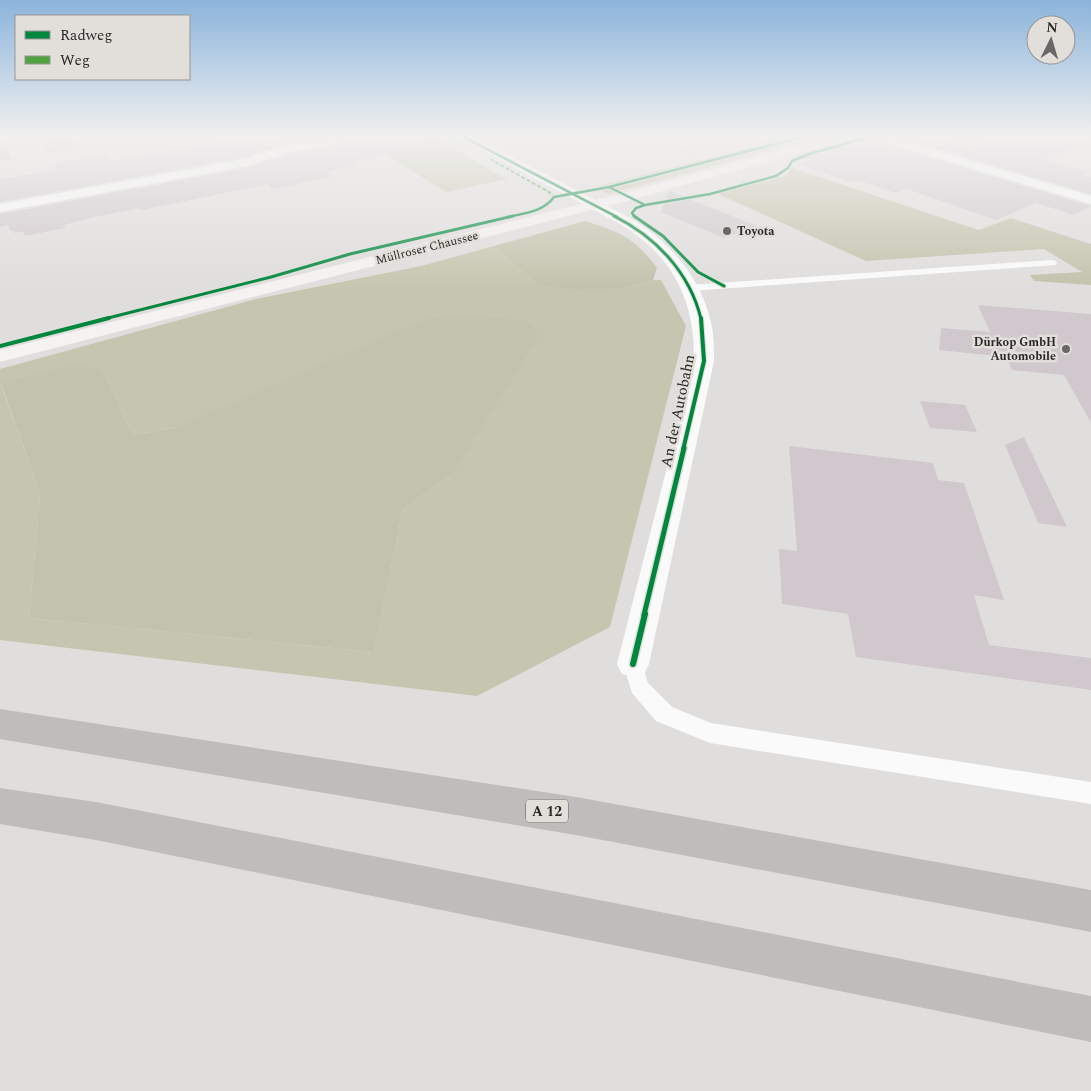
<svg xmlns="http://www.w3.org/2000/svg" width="1091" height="1091" font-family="Spectral,serif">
<rect width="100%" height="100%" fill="#e0dedc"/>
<path fill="#c5c6af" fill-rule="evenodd" d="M0,135h77l5,13 -34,5 -7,-15 -35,5 6,16 -12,2z
M379,135h58l14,13 56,31 -61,13 -85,-53z
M798,135h33l-223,59 -13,-7z
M494,246l43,39 87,3 29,-8h8l25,46 -76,301 -133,69 -477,-56v-271l256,-70 165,-33zM103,372l30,63 43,-8 277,46 -50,36 -29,143 -345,-34 11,-125 -39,-109z"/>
<path fill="#c2c3ac" d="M792,168l187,62 32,-12 80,26v41l-57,-4 -4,-6 52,-3 -38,-23 -178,12 -150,-68 70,-17z
M585,221c35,11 49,16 72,47l-4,12 -29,8 -46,2 -41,-5 -43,-39z
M465,316l61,4 13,16 -86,137 -50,36 -29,143 -345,-34 11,-125 -39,-110 73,-19 29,8 30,63 44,-8 248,-108z"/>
<path fill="#d0c8cc" d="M253,135h79l-48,9 -39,13 -245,45v-23l56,-9 -2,-6 53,-8 3,4 15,-1z
M373,135h50l2,12 -73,15 5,3 -32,7 6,4 -57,13 -6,-5 -126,26 -2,-2 -50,10 -26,7 1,3 -40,8 -2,-5 -9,2 -1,-2h-3l-2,-6 -8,2v-13l247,-46 39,-13 79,-15z
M746,135h84l-54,15 -31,-11z
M860,135h1l2,12 17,-4 211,63 -17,9 -38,-12 -40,17 -89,-31 -11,4 -39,-13 -8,2 -50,-18 10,-3 -15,-5 62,-17z
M912,135h10l19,6 4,-1 32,9 2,-14h112v8l-48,17 45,12 -6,3 9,2v17l-190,-56z
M669,191l88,35 -33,12 -63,-26z
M978,305l113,9v109l-27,-48 -52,-5 -6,-13 -67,-7 2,-22 49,4z
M920,401l45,4 12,27 -47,-4z
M1024,437l43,90 -29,-4 -33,-78z
M789,446l144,17 5,17 26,3 40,117 -30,-5 15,50 102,13v32l-235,-33 -8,-43 -66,-10 -3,-55 18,2z"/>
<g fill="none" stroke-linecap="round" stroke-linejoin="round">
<path stroke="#bebebd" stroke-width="1" stroke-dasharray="2 1" stroke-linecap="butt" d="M644,135l52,21
M711,135l27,10"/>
<path fill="#fafafa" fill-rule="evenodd" d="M1052,260l4,1 1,2 -1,2 -367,26 -6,-3 6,-3z
M633,655l7,3 8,25 24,24 39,16 380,59v22l-381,-61 -54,-22 -24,-28 -9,-29 3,-6z"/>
<path fill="#fafafa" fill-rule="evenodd" d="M344,135h27l-6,3 -79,15 -39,13 -247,46v-8l245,-45 39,-13z
M454,135h15l161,83c37,21 70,58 80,101 4,13 4,28 4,42l-65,303 -5,10 -11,3 -11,-3 -5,-10 77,-303c1,-61 -21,-105 -74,-137z
M865,135h20l206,61v8l-224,-67z"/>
<path fill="#f5f2f1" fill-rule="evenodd" d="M838,135h20l-2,2 -222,62 -634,163v-12l624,-157z"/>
<path fill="#c1bcbc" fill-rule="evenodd" d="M0,709l576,88 515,93v42l-515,-97 -576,-96z
M0,788l96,14 995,194v46l-995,-202 -96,-16z"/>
<path stroke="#51a342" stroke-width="2" stroke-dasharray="4 2" stroke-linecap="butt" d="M448,135l16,9
M490,159l59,33 5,5"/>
<g stroke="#e2deda" stroke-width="4">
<path id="cycleway-far4" d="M460,135l157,82
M609,187l36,18 -9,3 -4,5 3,4
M645,205l65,-11 66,-18 12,-8 4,-7 20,-8 65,-18
M508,217c17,-4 35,-5 46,-20l55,-10 201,-52"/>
</g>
<g stroke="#e2deda" stroke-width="5">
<path id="cycleway-far3" d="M614,216c42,21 76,57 87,103
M634,216l29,20 35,36 26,14
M104,319l167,-42 79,-23 163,-38"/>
</g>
<g stroke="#e2deda" stroke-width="6">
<path id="cycleway-far2" d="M0,346l109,-28
M683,450l21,-89 -3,-43"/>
</g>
<g stroke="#e2deda" stroke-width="8">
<path id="cycleway-far1" d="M644,615l40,-167"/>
</g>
<g stroke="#e2deda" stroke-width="9">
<path id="cycleway" d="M633,664l12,-50"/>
</g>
<use href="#cycleway-far4" stroke="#00873e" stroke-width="2.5"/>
<use href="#cycleway-far3" stroke="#00873e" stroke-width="3"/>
<use href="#cycleway-far2" stroke="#00873e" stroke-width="4"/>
<use href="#cycleway-far1" stroke="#00873e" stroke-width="5"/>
<use href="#cycleway" stroke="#00873e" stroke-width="6"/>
</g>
<linearGradient id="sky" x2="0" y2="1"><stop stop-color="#8bb4dc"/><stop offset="0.47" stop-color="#f1f0ef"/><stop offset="1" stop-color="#f1f0ef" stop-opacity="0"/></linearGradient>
<rect width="1091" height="288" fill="url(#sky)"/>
<g fill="#6a6867" stroke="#e2deda" stroke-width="2">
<circle cx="727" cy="231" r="5"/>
<circle cx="1066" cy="349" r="5"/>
</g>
<g text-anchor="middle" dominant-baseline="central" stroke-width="5" stroke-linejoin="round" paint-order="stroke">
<g font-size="12" font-weight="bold" fill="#2a2928" stroke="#e2deda" text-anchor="start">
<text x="737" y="231">Toyota</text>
<text x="1056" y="342" text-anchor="end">Dürkop GmbH<tspan x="1056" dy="14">Automobile</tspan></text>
</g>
<g font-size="12" fill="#2a2928" stroke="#e2deda">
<text transform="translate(427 248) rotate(-14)">Müllroser Chaussee</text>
</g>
<rect fill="#e2deda" stroke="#615f5d" stroke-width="1" x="526" y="799.5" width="42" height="23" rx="4"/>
<g font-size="14" font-weight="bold" fill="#2a2928">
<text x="547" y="811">A 12</text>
</g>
<g font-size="15" fill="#2a2928" stroke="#e2deda">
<text transform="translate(678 411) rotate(-78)">An der Autobahn</text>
</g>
</g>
<rect x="15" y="15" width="175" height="65" fill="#e2deda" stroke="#989693"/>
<rect x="25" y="31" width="25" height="8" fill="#00873e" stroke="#989693"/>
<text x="60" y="40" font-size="15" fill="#2a2928">Radweg</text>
<rect x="25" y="56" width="25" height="8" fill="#51a342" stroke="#989693"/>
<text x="60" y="65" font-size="15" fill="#2a2928">Weg</text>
<g transform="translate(1051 40) rotate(5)"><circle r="24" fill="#e2deda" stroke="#989693"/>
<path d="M0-4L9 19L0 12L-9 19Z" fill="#6a6867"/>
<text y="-8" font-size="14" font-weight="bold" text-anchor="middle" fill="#2a2928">N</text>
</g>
</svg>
